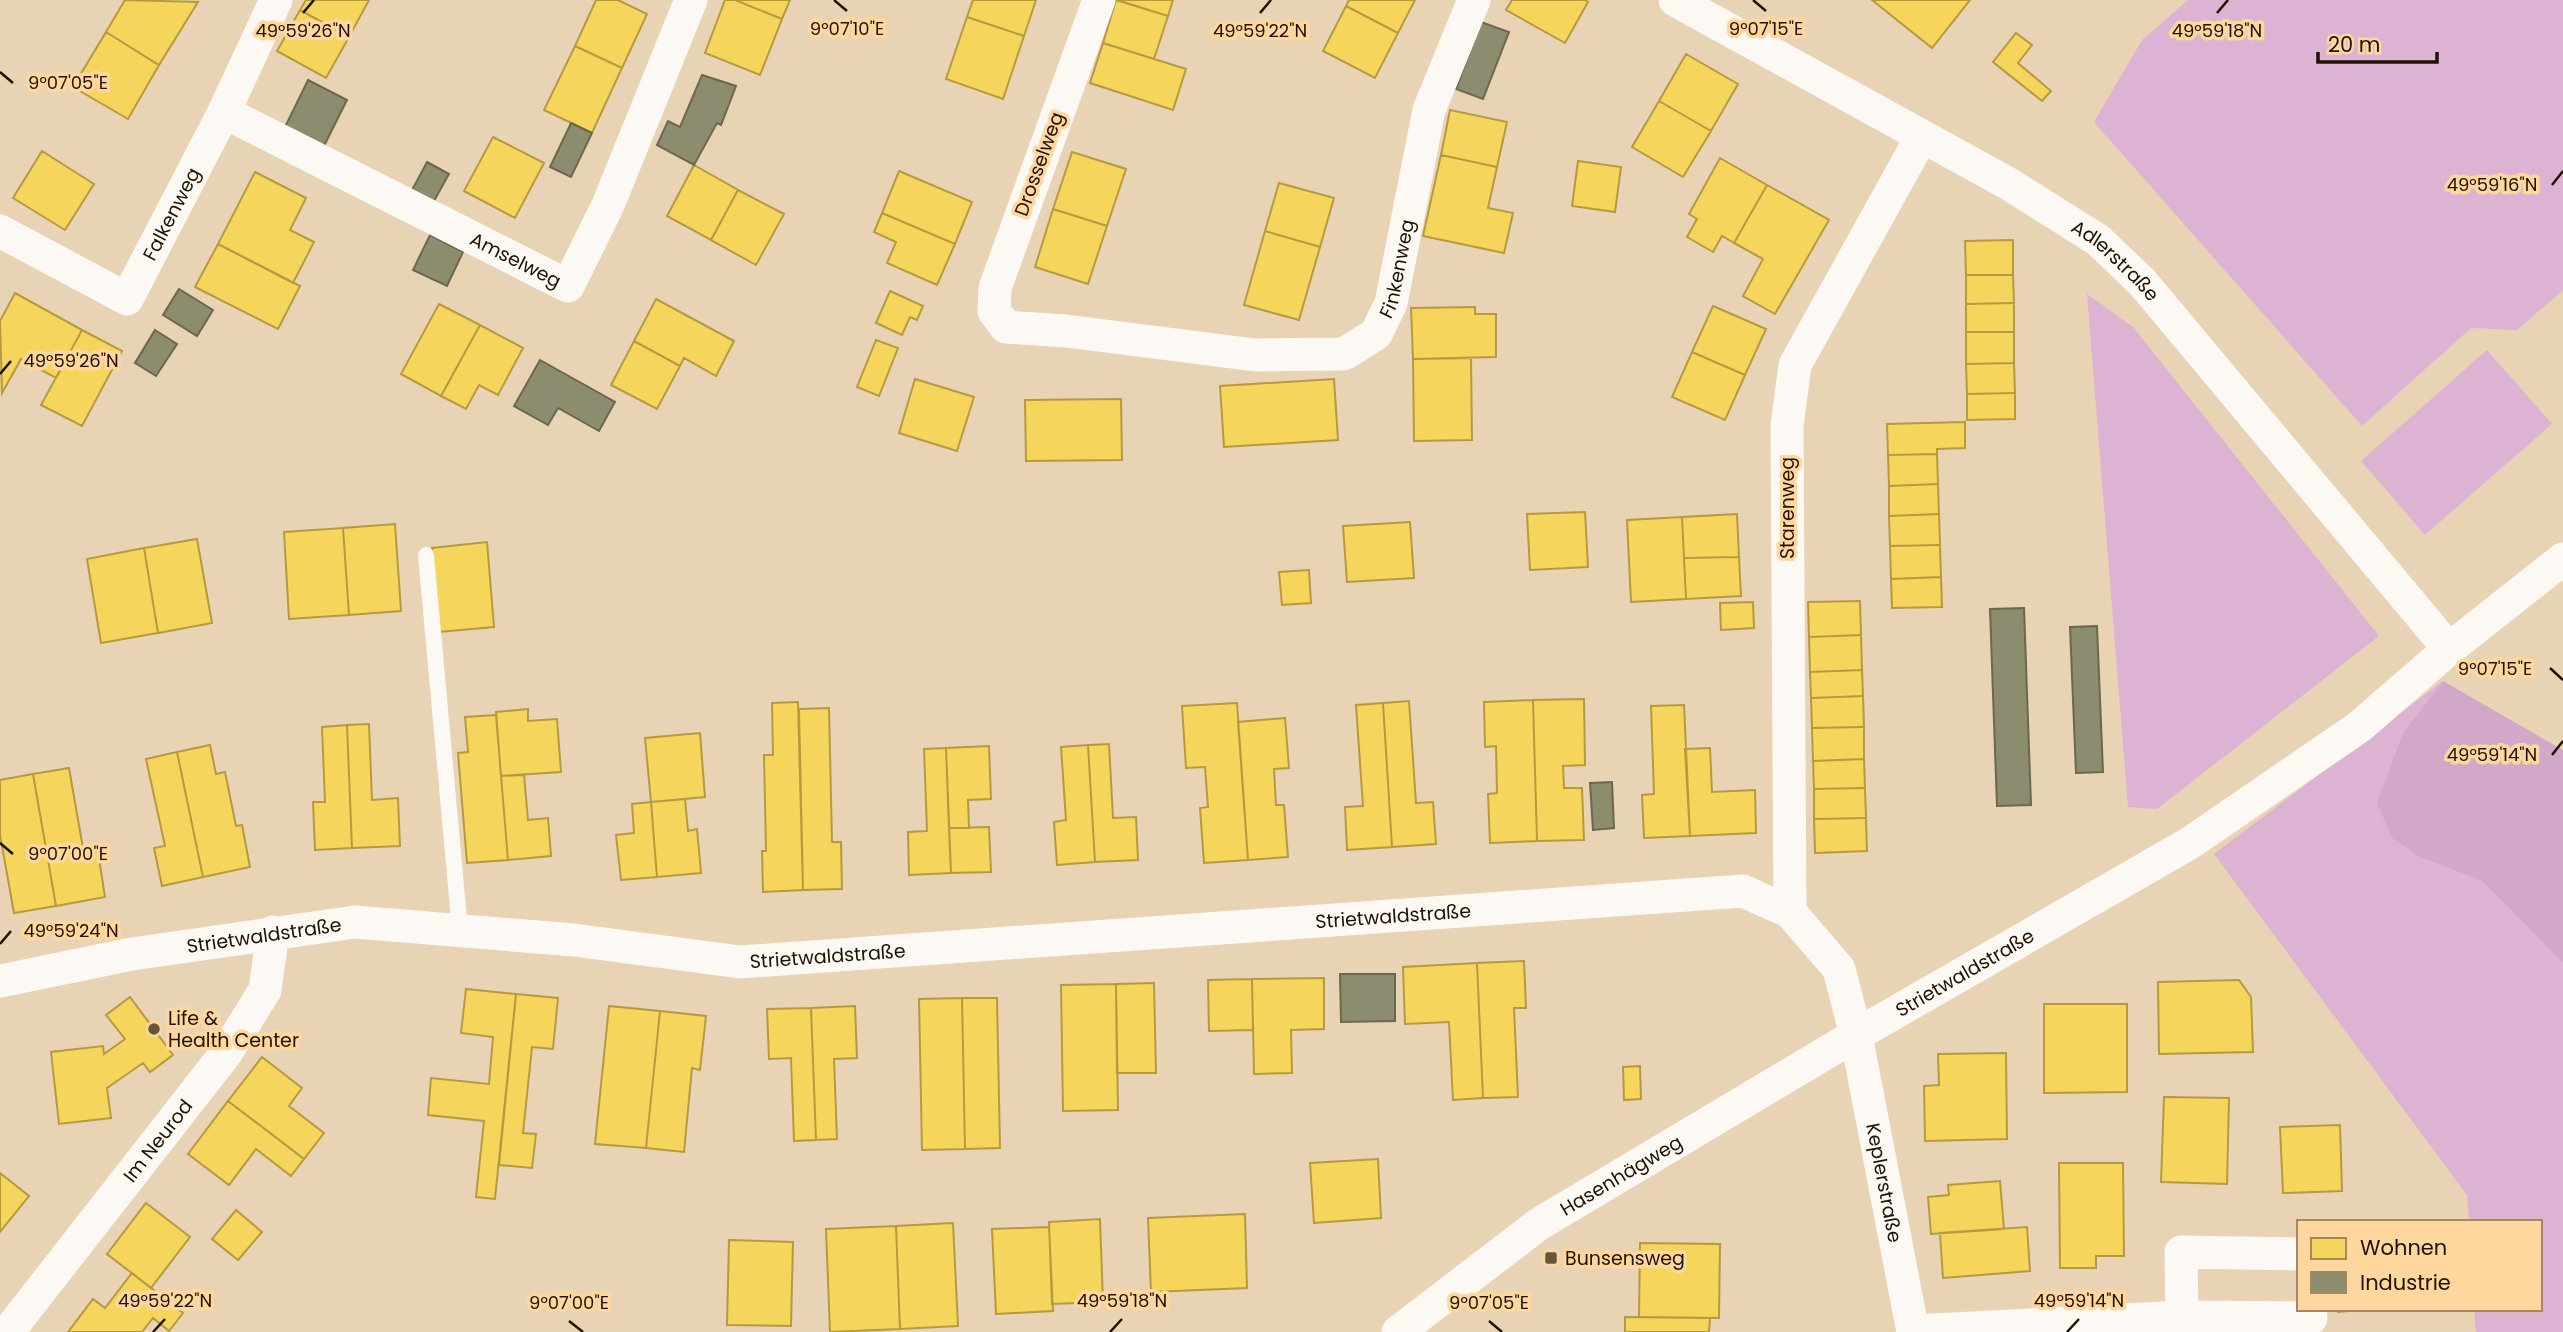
<svg xmlns="http://www.w3.org/2000/svg" width="2563" height="1332" font-family="Poppins,sans-serif">
<rect width="100%" height="100%" fill="#e8d3b5"/>
<path fill="#ddb3d3" d="M2188,0h375v290l-46,40 -46,-2 -109,98 -268,-304 48,-82z
M2087,294l46,33 246,309 -222,173 -29,-2z
M2487,350l65,74 -127,111 -64,-74z
M2443,681l-40,52 17,124 62,24 81,82v369h-87l-2,-23h66v-87h-71l-2,-27 -253,-341z"/>
<path fill="#d1a8c7" d="M2443,681l120,69v213l-81,-82 -62,-24 -28,-19 -15,-35 26,-70z"/>
<path fill="#f6d55c" stroke="#b69a40" stroke-width="2" d="M125,0l73,2 -39,63 -53,-33z
M306,0h63l-20,37 -49,-27z
M596,0h22l29,14 -25,54 -47,-22z
M725,0h10l47,19 -22,56 -55,-22z
M735,0h55l-8,19z
M973,0h63l-12,36 -57,-19z
M1116,0l52,16 -14,43 -51,-16z
M1117,0h56l-5,16z
M1349,0h66l-17,33 -52,-27z
M1512,0h73l3,2 -23,41 -59,-33z
M1872,0h98l-38,48z
M1346,6l52,27 -23,45 -52,-27z
M300,10l49,27 -23,41 -49,-27z
M967,17l57,19 -21,63 -57,-20z
M106,32l53,33 -31,54 -55,-32z
M2016,33l16,12 -14,18 33,28 -9,10 -49,-39z
M1103,43l83,26 -13,41 -83,-27z
M575,46l47,22 -30,65 -48,-23z
M1686,54l52,30 -27,47 -52,-30z
M1659,101l52,30 -28,46 -51,-30z
M1450,110l57,12 -10,45 -56,-12z
M493,137l51,26 -29,55 -51,-27z
M42,151l52,33 -29,46 -52,-32z
M1072,152l54,17 -19,57 -54,-17z
M1441,155l56,12 -9,41 25,5 -9,40 -81,-17z
M1720,158l47,27 -33,58 -12,-7 -9,16 -26,-15 10,-18 -8,-5z
M1578,161l43,6 -6,45 -43,-6z
M694,165l44,25 -27,50 -44,-24z
M899,171l73,31 -17,42 -73,-31z
M255,172l51,26 -16,32 24,12 -21,41 -75,-39z
M1279,183l55,15 -14,49 -55,-16z
M1767,185l62,35 -54,94 -32,-18 20,-37 -29,-16z
M738,190l46,24 -28,51 -45,-25z
M1053,209l54,17 -19,58 -53,-17z
M882,213l73,31 -18,41 -50,-22 9,-21 -22,-10z
M1265,231l55,16 -21,73 -55,-15z
M2013,240v35h-47l-1,-34z
M218,244l82,42 -22,43 -83,-42z
M1966,275h47l1,28 -48,1z
M890,291l33,15 -6,14 -7,-3 -8,18 -26,-12z
M15,293l67,37 -26,48 -35,-19 -19,34 -2,-72z
M656,299l78,42 -18,35 -32,-18 -4,8 -46,-25z
M2014,303v29h-48v-28z
M439,304l41,21 -39,71 -40,-22z
M1713,306l53,23 -21,46 -53,-23z
M1475,307v7h21v43l-83,2 -2,-51z
M480,325l43,23 -25,47 -19,-10 -13,24 -25,-13z
M82,330l40,21 -40,75 -41,-21z
M1966,332h48v31l-48,1z
M876,340l22,8 -19,48 -22,-9z
M634,341l46,25 -23,43 -46,-24z
M1692,352l53,23 -20,45 -53,-23z
M1471,358l1,82 -58,1 -1,-82z
M2014,363l1,30 -48,1 -1,-30z
M915,379l59,18 -17,54 -58,-18z
M1334,379l4,61 -114,7 -4,-61z
M2015,393v26l-48,1v-26z
M1121,399l1,61 -96,1 -1,-61z
M1965,422v26l-28,1v5l-49,1 -1,-31z
M1937,454l1,30 -49,2 -1,-31z
M1938,484l1,30 -50,2v-30z
M1585,512l3,55 -58,3 -3,-56z
M1737,514l2,43 -55,1 -2,-41z
M1939,514l1,31 -50,1 -1,-30z
M1682,517l4,82 -55,3 -4,-82z
M1410,522l4,56 -67,4 -4,-56z
M395,524l6,87 -52,4 -6,-87z
M343,528l6,87 -60,4 -5,-87z
M197,539l15,84 -54,10 -14,-85z
M487,542l7,85 -55,5 -7,-84z
M1940,545l1,32 -50,2 -1,-33z
M144,548l14,85 -57,10 -14,-84z
M1739,557l2,39 -55,3 -2,-41z
M1309,570l2,33 -29,2 -3,-33z
M1941,577l1,30 -50,1 -1,-29z
M1860,601l1,34 -52,2 -1,-35z
M1753,602l1,26 -33,2 -1,-27z
M1861,635l1,35 -52,2 -1,-35z
M1862,670l1,26 -52,2 -1,-26z
M1863,696l1,31 -52,1 -1,-30z
M1584,699l1,66 -22,1 1,22h18l2,52 -47,1 -4,-141z
M1533,700l4,141 -47,2 -2,-49 9,-1 -1,-47 -11,1 -1,-45z
M1409,701l7,102 17,-1 3,42 -44,3 -9,-144z
M798,702l5,188 -40,2 -1,-41h4l-2,-96h9l-1,-52z
M1237,703l11,157 -44,3 -4,-55 8,-1 -3,-40 -19,1 -4,-62z
M1383,703l9,144 -45,3 -2,-43 18,-1 -7,-101z
M1684,705l6,131 -46,2 -2,-43 12,-1 -3,-88z
M829,708l3,134h9l1,47 -39,1 -4,-181z
M528,709v12l29,-2 4,53 -60,4 -5,-64z
M496,715l12,145 -41,3 -9,-110 10,-1 -3,-35z
M1285,718l4,50 -15,1 2,36h8l4,52 -40,3 -10,-138z
M369,724l3,76 26,-2 2,48 -48,2 -5,-123z
M347,725l5,123 -37,2 -2,-48h12l-3,-75z
M1864,727v32l-51,2 -1,-33z
M700,733l5,64 -54,5 -6,-64z
M1109,744l4,74 23,-1 2,43 -43,2 -7,-117z
M210,745l6,29 9,-2 11,54 6,-1 8,42 -47,10 -26,-125z
M1088,745l7,117 -38,3 -3,-43 12,-2 -5,-73z
M989,746l2,53 -23,1 1,28h-20l-3,-80z
M946,748l5,125 -42,2 -1,-43 19,-1 -3,-82z
M1710,748l2,44 43,-2 1,43 -66,3 -5,-87z
M177,752l26,125 -41,9 -8,-38 11,-2 -19,-87z
M1864,759l1,29 -51,1 -1,-28z
M69,768l15,86 14,-2 7,45 -49,9 -23,-132z
M33,774l23,132 -42,7 -14,-78v-55z
M524,775l4,45 20,-2 3,38 -43,4 -7,-84z
M1865,788l1,30 -52,1v-30z
M685,799l3,32 9,-2 4,44 -44,4 -6,-75z
M651,802l6,75 -36,3 -5,-45 18,-2 -2,-29z
M1866,818l1,33 -52,2 -1,-34z
M989,827l2,45 -40,1 -2,-45z
M1524,961l2,47h-12l4,89 -35,1 -6,-135z
M1477,963l6,135 -30,2 -4,-78 -44,2 -2,-57z
M1324,978v51l-33,1 1,43 -38,1 -2,-95z
M1252,979l1,51 -44,1 -1,-51z
M2239,980l12,17 2,55 -94,2 -1,-72z
M1154,983l2,90h-39l-1,-89z
M1116,984l2,126 -55,1 -2,-126z
M466,989l50,5 -21,205 -19,-2 8,-76 -56,-6 3,-37 58,6 4,-47 -32,-4z
M516,994l42,4 -5,51 -21,-2 -9,86 13,1 -4,34 -33,-3z
M130,997l43,58 -23,17 -7,-9 -36,25 4,30 -52,6 -8,-72 52,-6 1,8 21,-15 -19,-24z
M962,998h35l3,150 -35,1z
M962,998l3,151 -43,1 -3,-151z
M2044,1004h83v88l-83,1z
M609,1006l51,5 -14,137 -51,-4z
M855,1006l2,52 -23,1 3,80 -21,1 -5,-132z
M811,1008l5,132 -22,1 -3,-83 -22,1 -2,-50z
M660,1011l46,5 -6,54 -8,-2 -8,84 -38,-4z
M2006,1053l1,86 -82,2 -1,-55 15,-1 -1,-31z
M262,1057l40,31 -13,18 35,27 -20,26 -76,-58z
M1640,1066l1,33 -17,1 -1,-33z
M2164,1097l65,1 -2,86 -66,-2z
M228,1101l76,58 -13,17 -35,-27 -27,36 -41,-31z
M2340,1125l2,66 -59,2 -3,-66z
M1378,1159l3,59 -67,5 -4,-60z
M2059,1163h64l1,93h-28v12h-36z
M0,1173l29,23 -29,36z
M2000,1181l4,48 -73,5 -3,-37 21,-2 -1,-10z
M146,1203l44,34 -39,51 -44,-34z
M236,1210l26,22 -24,28 -26,-21z
M1245,1214l2,74 -96,4 -3,-74z
M1100,1219l3,83 -51,2 -3,-82z
M953,1223l5,103 -58,3 -4,-103z
M896,1226l4,103 -70,3 -4,-103z
M1049,1227l4,84 -57,3 -4,-85z
M2027,1227l3,44 -87,7 -3,-45z
M729,1240l64,2 -2,84 -64,-1z
M1640,1243l80,1 -1,74 -80,-1z
M132,1273l51,40 -14,18 -16,-13 -11,14h-74l25,-33 12,9z
M2337,1309h38l-37,3z
M1625,1317l85,1 -1,14h-84z"/>
<path fill="#8c8c6e" stroke="#6c674d" stroke-width="2" d="M1481,22l28,10 -26,67 -27,-10z
M702,75l34,11 -15,39 -4,-2 -23,42 -37,-20 11,-24 12,6z
M308,80l39,20 -23,46 -39,-19z
M571,123l21,10 -21,44 -21,-10z
M427,162l22,12 -15,27 -22,-11z
M430,235l33,17 -16,34 -34,-16z
M179,289l34,21 -16,26 -34,-21z
M155,330l22,14 -21,32 -21,-13z
M540,360l75,42 -16,29 -41,-23 -10,17 -34,-19z
M2024,608l7,197 -34,1 -7,-197z
M2097,626l6,146 -27,1 -6,-146z
M1612,782l2,46 -21,2 -3,-47z
M1340,974h55v47l-54,1z"/>
<g fill="none" stroke-linecap="round" stroke-linejoin="round">
<path stroke="#fcf8f4" stroke-width="16" d="M426,555l34,375"/>
<g stroke="#fcf8f4" stroke-width="33">
<path id="s1" d="M1099,0l-104,288 -1,23 12,16 60,4 189,24 89,-1 32,-20 15,-31 38,-193 45,-110"/>
<path id="s2" d="M1675,0l334,184 89,56 44,42 307,367"/>
<path id="s3" d="M224,112l344,174 40,-81 83,-205"/>
<path id="s4" d="M0,231l127,68 97,-187 52,-112"/>
<path d="M1790,912l-3,-486 8,-61 126,-227"/>
<path id="s5" d="M0,981l132,-27 223,-32 219,18 166,22 1003,-71 47,21 49,57 17,66 57,297"/>
<path d="M2299,1254l-118,-2 1,65 129,1 -1,-9"/>
<path d="M1914,1331l268,-14"/>
<path id="s6" d="M8,1332l218,-279 39,-63 8,-58"/>
<path id="s7" d="M1398,1332l141,-108 317,-189 334,-192 169,-116 90,-78 114,-90"/>
</g>
</g>
<path fill="none" stroke="#201200" stroke-width="2.5" d="M834,0l13,11M1753,0l13,11M303,13l11,-13M1260,13l11,-13M2217,13l11,-13M0,72l13,11M2552,185l11,-14M0,374l11,-13M2550,668l13,12M2552,755l11,-14M0,843l13,11M0,944l11,-13M569,1321l14,11M1489,1321l13,11M153,1332l12,-13M1110,1332l12,-13M2067,1332l12,-13"/>
<g fill="#66563f" stroke="#fed79f" stroke-width="2.5">
<circle cx="154" cy="1029" r="7"/>
<rect x="1544" y="1251" width="14" height="14" rx="3.5"/>
</g>
<g text-anchor="middle" dominant-baseline="central" stroke-width="7" stroke-linejoin="round" paint-order="stroke">
<g font-size="19" fill="#201200" stroke="#fed79f">
<text transform="translate(1039 164) rotate(-70)">Drosselweg</text>
<text stroke="none"><textPath href="#s4" startOffset="240">Falkenweg</textPath></text>
<text stroke="none"><textPath href="#s3" startOffset="327">Amselweg</textPath></text>
<text stroke="none"><textPath href="#s2" startOffset="513">Adlerstraße</textPath></text>
<text stroke="none"><textPath href="#s1" startOffset="796">Finkenweg</textPath></text>
<text transform="translate(1787 508) rotate(-90)">Starenweg</text>
<text stroke="none"><textPath href="#s5" startOffset="1402">Strietwaldstraße</textPath></text>
<text stroke="none"><textPath href="#s5" startOffset="268">Strietwaldstraße</textPath></text>
<text stroke="none"><textPath href="#s5" startOffset="835">Strietwaldstraße</textPath></text>
<text stroke="none"><textPath href="#s7" startOffset="672">Strietwaldstraße</textPath></text>
<text stroke="none"><textPath href="#s6" startOffset="243">Im Neurod</textPath></text>
<text stroke="none"><textPath href="#s7" startOffset="273">Hasenhägweg</textPath></text>
<text stroke="none"><textPath href="#s5" startOffset="2098">Keplerstraße</textPath></text>
</g>
<g font-size="19" fill="#201200" stroke="#fed79f" text-anchor="start">
<text x="168" y="1018">Life &amp;<tspan x="168" dy="22">Health Center</tspan></text>
<text x="1565" y="1258">Bunsensweg</text>
</g>
</g>
<g font-size="18" text-anchor="middle" fill="#201200" stroke="#fed79f" stroke-width="7" stroke-linejoin="round" paint-order="stroke">
<text x="847" y="35">9°07'10"E</text>
<text x="1766" y="35">9°07'15"E</text>
<text x="303" y="37">49°59'26"N</text>
<text x="1260" y="37">49°59'22"N</text>
<text x="2217" y="37">49°59'18"N</text>
<text x="68" y="89">9°07'05"E</text>
<text x="2492" y="191">49°59'16"N</text>
<text x="71" y="367">49°59'26"N</text>
<text x="2495" y="675">9°07'15"E</text>
<text x="2492" y="761">49°59'14"N</text>
<text x="68" y="860">9°07'00"E</text>
<text x="71" y="937">49°59'24"N</text>
<text x="165" y="1307">49°59'22"N</text>
<text x="1122" y="1307">49°59'18"N</text>
<text x="2079" y="1307">49°59'14"N</text>
<text x="569" y="1309">9°07'00"E</text>
<text x="1489" y="1309">9°07'05"E</text>
</g>
<rect x="2297" y="1220" width="245" height="91" fill="#fed79f" stroke="#a5885f" stroke-width="2"/>
<rect x="2311" y="1238" width="35" height="21" fill="#f6d55c" stroke="#a5885f" stroke-width="2"/>
<text x="2360" y="1255" font-size="21" fill="#201200">Wohnen</text>
<rect x="2311" y="1272" width="35" height="21" fill="#8c8c6e" stroke="#a5885f" stroke-width="2"/>
<text x="2360" y="1290" font-size="21" fill="#201200">Industrie</text>
<path d="M2318 52v10h119v-10" fill="none" stroke="#201200" stroke-width="3.5"/>
<text x="2328" y="52" font-size="21" fill="#201200" stroke="#fed79f" stroke-width="5" paint-order="stroke">20 m</text>
</svg>
